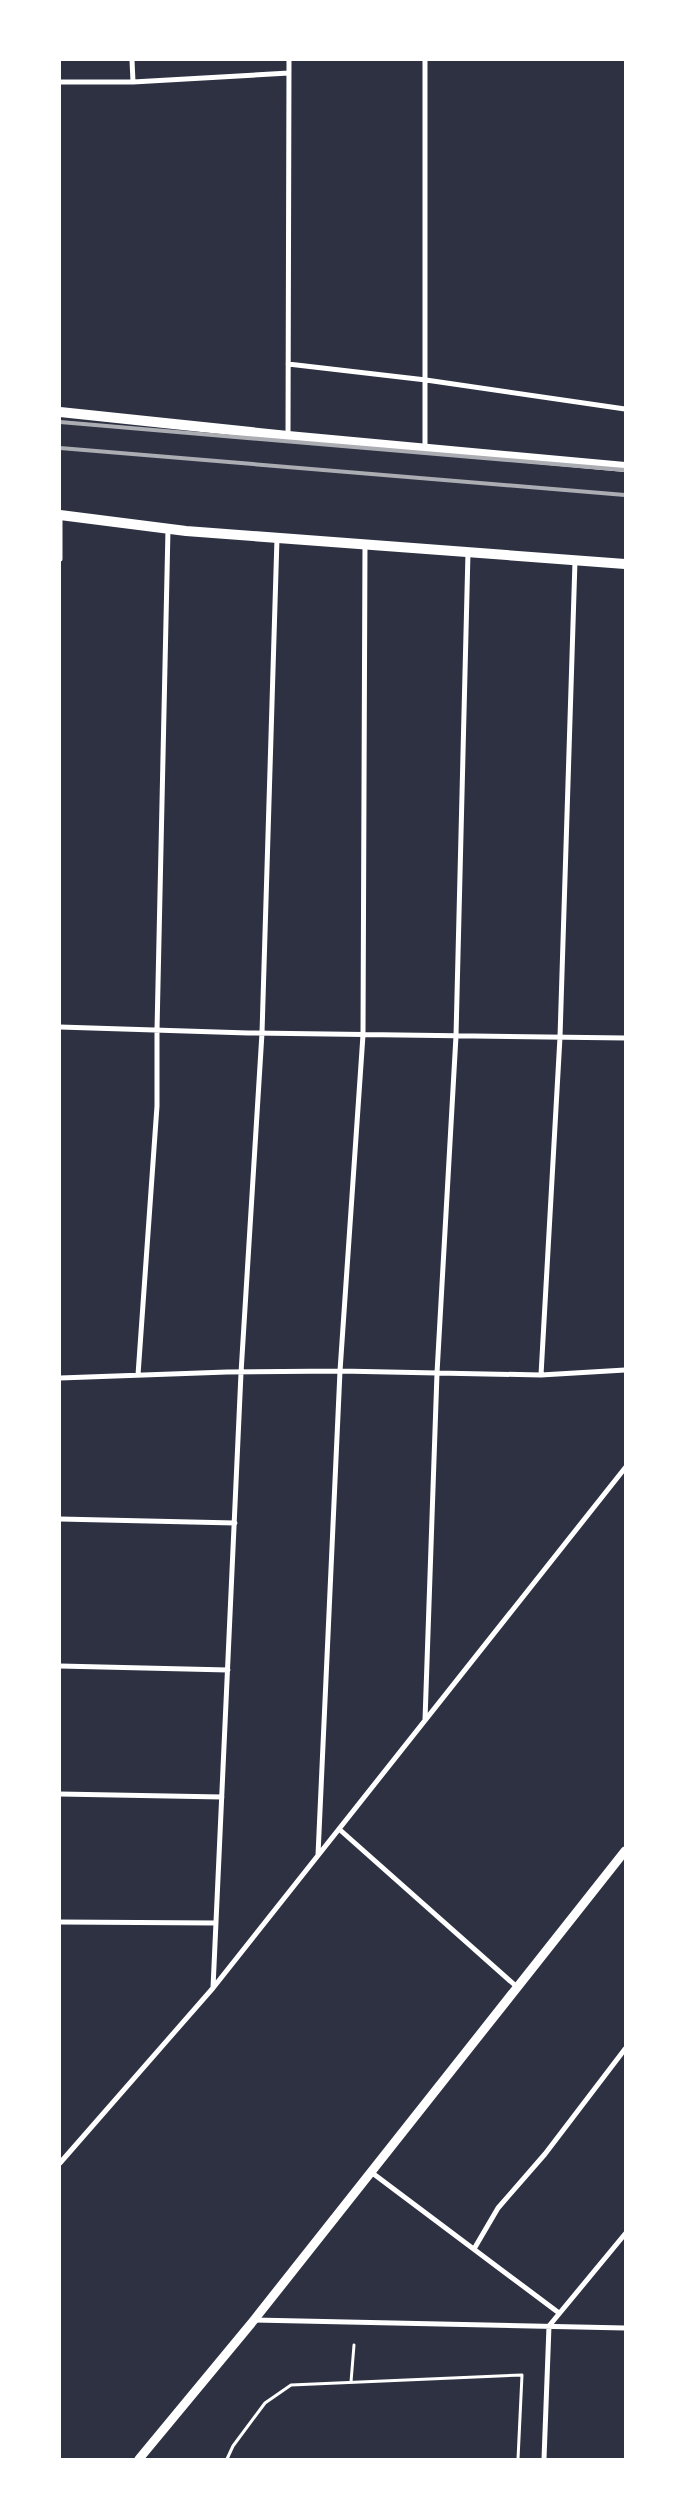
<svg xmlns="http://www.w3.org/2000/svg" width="685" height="2519" font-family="Lato,sans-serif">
<rect width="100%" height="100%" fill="#2d3142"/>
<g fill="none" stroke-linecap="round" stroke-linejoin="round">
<path stroke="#fff" stroke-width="3" d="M351,2382l3,-37
M227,2459l6,-13 32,-43 26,-18 231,-10 -4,84"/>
<path stroke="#fff" stroke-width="5" d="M132,60l1,22
M425,60v388
M60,82h73l156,-9
M288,364l138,16 199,29
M288,436l1,-376
M60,559v-44
M60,1027l188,6 377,5
M138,1375l19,-269v-76l11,-501
M541,1375l19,-338 15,-476
M60,1378l167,-6 113,-1 201,4 84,-5
M60,1519l175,4
M60,1666l168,4
M425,1720l12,-347 19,-337 12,-484
M60,1794l162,3
M339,1829l178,158
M318,1855l22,-484 23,-336 2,-490
M60,1922l156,1
M213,1988l28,-615 21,-340 15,-495
M60,2163l153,-175 412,-520
M371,2172l188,141
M474,2249l24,-41 47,-54 80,-105
M254,2320l371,8
M544,2459l5,-133 76,-92"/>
<path stroke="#fff" stroke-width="9" d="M139,2459l115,-139 371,-469"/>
<path stroke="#fff" stroke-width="10" d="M60,412l228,24 337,31
M60,515l126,16 439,33"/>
<path stroke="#abadb3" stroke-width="4" d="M60,422l565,48
M60,448l565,47"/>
</g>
<rect width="685" height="2519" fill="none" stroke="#ffffff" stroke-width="122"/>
</svg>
